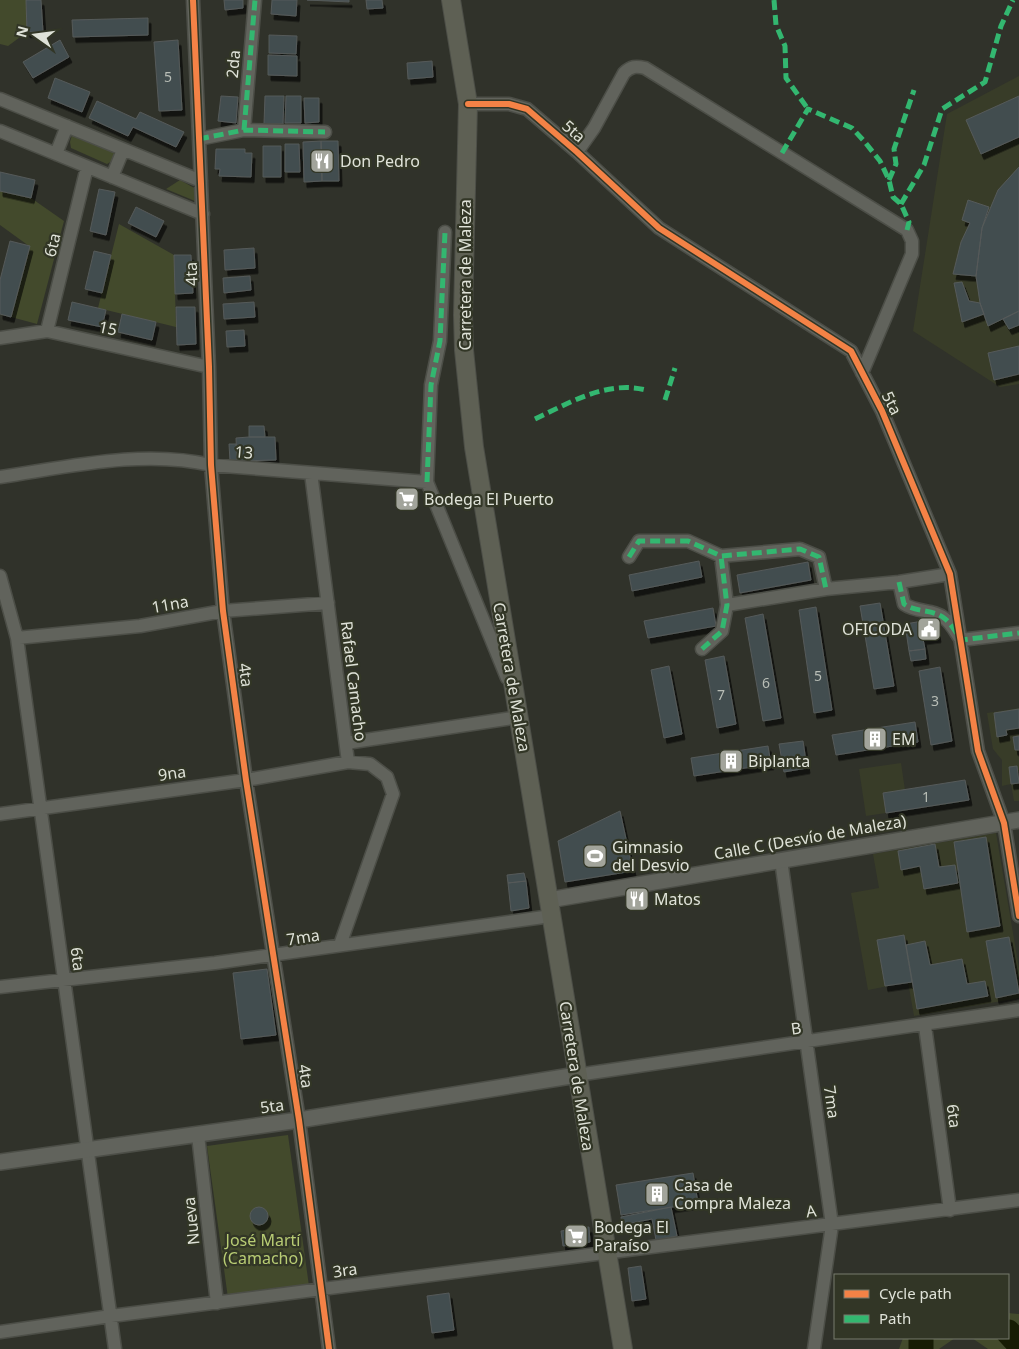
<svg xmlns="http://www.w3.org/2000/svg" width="1019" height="1349" font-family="'Noto Sans',sans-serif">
<defs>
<filter id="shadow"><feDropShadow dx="3" dy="5.5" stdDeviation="0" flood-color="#0009"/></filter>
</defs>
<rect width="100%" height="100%" fill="#30322a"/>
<path fill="#383c28" d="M1019,76v308l-19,3 -87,-56 34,-217z
M1019,708v93h-5l-3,-17 -9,2v-26l-9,-11 -6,-36z
M901,763l4,27 -22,3 3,20 -20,3 -7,-47z
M996,833l23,135v30l-105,18 -6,-34 -40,8 -17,-97 28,-5 -6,-34z"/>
<path fill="#434a2c" d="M0,0h26l1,32 -19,14 -8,-2z
M72,135l43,18 -3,8 -5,3 -36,-16 -1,-6z
M180,180l16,9 -1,12 -29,-12z
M0,191l31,7 33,23 -27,103 -26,-7 18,-71 -29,-21z
M119,224l55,31 2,72 -78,-19z
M288,1135l21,151 -81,12 -21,-152z
M1008,1313l11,1v35h-31l-16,-11h36z
M903,1338h52l-16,11h-40z"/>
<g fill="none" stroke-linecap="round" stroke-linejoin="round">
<path stroke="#171c04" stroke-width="25" d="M1008,1332l11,12
M921,1349v-11"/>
</g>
<path fill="#434d50" stroke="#555a59" filter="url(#shadow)" d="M26,0h15l2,32h-16z
M224,0h19v8l-18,2z
M272,0h25l-1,16 -25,-2z
M307,0h42v2z
M366,0h16l1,8 -16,1z
M148,18v17l-75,2 -1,-17z
M269,35l28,1 -1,18 -27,-1z
M60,40l9,17 -36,21 -10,-16z
M178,40l4,70 -23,1 -5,-69z
M268,55l29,1v20l-29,-1z
M432,61l1,16 -25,2 -1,-16z
M55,78l35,14 -8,20 -34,-14z
M221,96l17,1 -2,26 -18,-2z
M265,96h19l-1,28h-19z
M286,96h15v27h-16z
M1019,96v41l-38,17 -15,-34z
M304,98h15v24l-14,1z
M97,101l39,18 4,-7 44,20 -8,15 -43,-20 -5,9 -39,-18z
M321,141l1,40 -18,1 -1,-40z
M321,141h17l1,40h-17z
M285,144h14l1,28h-15z
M263,146h18v31h-18z
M216,149h29v4h7l-1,24 -32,-1 1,-7h-5z
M1019,167v144l-31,15 -8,-23 -4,-27 6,-48 16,-38z
M0,172l35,8 -4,18 -31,-7z
M99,189l16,3 -9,43 -16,-4z
M968,200l21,7 -7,21 -6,48 -23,-2 8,-32 9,-19 -8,-3z
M136,207l28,14 -8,16 -28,-14z
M10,241l20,5 -19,71 -11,-3v-34z
M254,248l1,20 -30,2 -1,-20z
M94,251l17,4 -9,38 -17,-4z
M174,255h17l2,38 -18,1z
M250,276l1,14 -27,3 -1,-15z
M962,282l7,19 11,2 4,11 -22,8 -8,-39z
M72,302l34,8 -4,17 -34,-7z
M254,302l1,15 -31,2 -1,-15z
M176,307h19l1,37 -19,1z
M1019,311v14l-10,4 -6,-10z
M122,314l34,8 -4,18 -34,-8z
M244,330l1,16 -18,1 -1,-16z
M1019,346v28l-25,6 -6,-27z
M249,426h15l1,11h-16z
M249,437h26l1,23 -39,1 -1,-23z
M229,444h7l1,17h-7z
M699,561l3,16 -70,14 -3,-16z
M808,562l3,18 -71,13 -3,-18z
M880,603l14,83 -20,3 -14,-83z
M816,607l16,103 -18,3 -15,-103z
M713,608l3,18 -68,12 -4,-17z
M763,614l18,104 -18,3 -18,-103z
M935,619l3,18 -15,2 2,10 -16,2 -4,-27z
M925,649l1,10 -15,2 -2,-10z
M724,656l12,68 -19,4 -12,-68z
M669,666l13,68 -18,4 -13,-68z
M940,667l12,74 -21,4 -12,-74z
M1019,709v19l-13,2 1,5 -10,2 -3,-24z
M915,722l3,20 -82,13 -4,-20z
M1019,736v14h-4l-2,-13z
M803,741l4,27 -23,4 -5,-28z
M768,746l3,18 -77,12 -3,-18z
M1017,766l2,17 -8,1 -2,-17z
M965,780l4,20 -83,13 -3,-20z
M620,811l13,60 -68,11 -7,-41z
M986,837l14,89 -33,6 -13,-90z
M935,844l4,23 16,-2 3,18 -34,6 -4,-23 -19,4 -3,-19z
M524,873l2,8 -18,2 -1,-8z
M526,881l3,27 -18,3 -3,-28z
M904,935l8,47 -27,4 -8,-46z
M1009,937l10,56 -23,5 -10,-57z
M925,941l5,24 32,-6 5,25 18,-3 3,15 -71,13 -11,-64z
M267,969l9,66 -35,4 -8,-66z
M693,1173l5,30 -77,12 -5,-30z
M671,1207l6,29 -21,4 -4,-21 -30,6 -1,-8z
M250 1216a9 9 0 1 1 18 0a9 9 0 1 1-18 0Z
M589,1227l1,15 -27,4 -2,-15z
M641,1266l5,33 -14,2 -4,-33z
M449,1293l5,37 -22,3 -5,-37z"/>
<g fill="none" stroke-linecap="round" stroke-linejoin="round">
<g stroke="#4c4e47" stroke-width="15">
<path id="minor" d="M193,0l16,367 2,98 12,146 23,169 53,340 30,229
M0,99l201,82
M468,104h41l18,5 50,43 82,76 192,123 31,60 68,163 28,177 26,72 15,93
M244,130l11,-130
M0,131l203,83
M199,139l45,-9 81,2
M577,152l17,-24 30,-55c7,-7 12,-7 21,-5l262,162 5,11v13l-50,119
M56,154l11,-28
M112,177l11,-27
M445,232l-5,109 -9,44 -4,97 80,196
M47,331l40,-164
M0,338l47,-7 162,36
M311,473l37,289
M0,477c68,-10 143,-28 211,-12l216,17
M629,557l10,-16h49l33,15 79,-7 19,8 7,32
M0,576l17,62 98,711
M899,582l5,22c13,9 29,5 40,14 7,5 12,15 17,22l58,-7
M727,605l99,-16 73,-7 51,-8
M17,638l123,-12 83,-15 105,-8
M702,649l20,-18 5,-26 -6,-49
M346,743l173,-26
M0,814l246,-34 102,-18 22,2 17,13 6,17 -53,151
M781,860l51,365 -18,124
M0,987l215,-24 336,-47
M925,1026l25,184
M577,1075l442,-65
M198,1135l19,168
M0,1332l111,-16 908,-116"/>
</g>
<g stroke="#4c4e47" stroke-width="18">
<path id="tertiary" d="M549,900l470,-80
M0,1162l299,-42 278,-45"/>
</g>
<g stroke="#4c4e47" stroke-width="20">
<path id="secondary" d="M451,0l17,104 -5,211 1,35 10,97 149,902"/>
</g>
<use href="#minor" stroke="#61635c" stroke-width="12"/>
<use href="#tertiary" stroke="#61635c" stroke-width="15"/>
<use href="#secondary" stroke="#5e6054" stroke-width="18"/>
<path stroke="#33b770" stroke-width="5" stroke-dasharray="10 5" stroke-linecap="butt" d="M774,0l2,25 9,21 1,32 22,31
M244,130l11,-130
M199,139l45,-9 81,2
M782,153l26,-44 44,19 12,13 16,20 9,19 4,17 8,7 8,18 -2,8
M889,180l7,-16 -2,-15 20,-59
M901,204l23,-39 18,-56 43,-27 16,-56 12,-26
M665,400l10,-32
M535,419c34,-16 72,-39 111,-29
M427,482l4,-97 9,-44 5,-109
M629,557l10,-16h49l33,15 79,-7 19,8 7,32
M899,582l5,22c13,9 29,5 40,14 7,5 12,15 17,22l58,-7
M702,649l20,-18 5,-26 -6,-49"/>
<g stroke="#323626" stroke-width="9">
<path id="cycleway" d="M193,0l16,367 2,98 12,146 23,169 53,340 30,229
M468,104h41l18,5 50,43 82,76 192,123 31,60 68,163 28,177 26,72 15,93"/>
</g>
<use href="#cycleway" stroke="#f48246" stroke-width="6"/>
</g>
<defs>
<g id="restaurant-square" transform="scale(1.25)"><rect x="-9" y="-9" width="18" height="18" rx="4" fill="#a2a49b" stroke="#323626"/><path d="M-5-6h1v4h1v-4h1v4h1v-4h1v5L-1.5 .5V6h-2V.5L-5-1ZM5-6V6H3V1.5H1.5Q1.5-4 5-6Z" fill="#fff"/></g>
<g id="supermarket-square" transform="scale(1.25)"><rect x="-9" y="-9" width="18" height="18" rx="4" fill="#a2a49b" stroke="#323626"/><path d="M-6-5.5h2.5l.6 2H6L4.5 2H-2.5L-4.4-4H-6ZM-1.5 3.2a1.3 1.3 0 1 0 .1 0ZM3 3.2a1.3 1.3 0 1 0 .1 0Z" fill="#fff"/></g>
<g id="civic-square" transform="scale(1.25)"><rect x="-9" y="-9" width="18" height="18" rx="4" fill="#a2a49b" stroke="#323626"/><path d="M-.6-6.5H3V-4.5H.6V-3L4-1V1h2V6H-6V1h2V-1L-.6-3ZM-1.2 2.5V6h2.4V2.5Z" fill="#fff"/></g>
<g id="building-square" transform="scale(1.25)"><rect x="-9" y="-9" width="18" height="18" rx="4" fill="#a2a49b" stroke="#323626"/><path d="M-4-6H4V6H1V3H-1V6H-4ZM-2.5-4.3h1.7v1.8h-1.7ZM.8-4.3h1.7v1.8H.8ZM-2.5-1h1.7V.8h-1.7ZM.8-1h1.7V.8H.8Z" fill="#fff"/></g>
<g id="stadium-square" transform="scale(1.25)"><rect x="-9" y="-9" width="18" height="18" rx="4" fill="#a2a49b" stroke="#323626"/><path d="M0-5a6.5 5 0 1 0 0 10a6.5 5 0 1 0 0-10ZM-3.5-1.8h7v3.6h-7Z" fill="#fff"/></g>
</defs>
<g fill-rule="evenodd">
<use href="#restaurant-square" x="322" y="161"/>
<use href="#supermarket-square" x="407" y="499"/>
<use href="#civic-square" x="929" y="629"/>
<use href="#building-square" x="875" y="739"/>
<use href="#building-square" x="731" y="761"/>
<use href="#stadium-square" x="595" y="856"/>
<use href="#restaurant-square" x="637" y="899"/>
<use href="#building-square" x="657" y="1194"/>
<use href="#supermarket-square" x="576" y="1236"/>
</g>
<g text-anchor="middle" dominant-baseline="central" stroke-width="4.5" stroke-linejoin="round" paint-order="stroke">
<g font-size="14" fill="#b8bdb6">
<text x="168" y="76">5</text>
<text x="818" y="675">5</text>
<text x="766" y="682">6</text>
<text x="721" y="694">7</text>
<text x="935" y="700">3</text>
<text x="926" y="796">1</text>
</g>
<g font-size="16" fill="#dfe2d8" stroke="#323626">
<text transform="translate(233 64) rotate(-85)">2da</text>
<text transform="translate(574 131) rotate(41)">5ta</text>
<text transform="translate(52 245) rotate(-76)">6ta</text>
<text transform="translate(191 274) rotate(-92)">4ta</text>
<text transform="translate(465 275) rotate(-90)">Carretera de Maleza</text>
<text transform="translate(108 328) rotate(12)">15</text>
<text transform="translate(892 403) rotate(64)">5ta</text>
<text transform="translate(244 452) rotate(5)">13</text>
<text transform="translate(170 604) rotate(-10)">11na</text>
<text transform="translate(246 675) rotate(82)">4ta</text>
<text transform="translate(512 677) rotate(80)">Carretera de Maleza</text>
<text transform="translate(354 681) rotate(83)">Rafael Camacho</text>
<text transform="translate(172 773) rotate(-8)">9na</text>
<text transform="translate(810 837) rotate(-10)">Calle C (Desvío de Maleza)</text>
<text transform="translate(303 937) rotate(-9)">7ma</text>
<text transform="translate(78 959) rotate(82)">6ta</text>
<text transform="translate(796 1028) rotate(-8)">B</text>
<text transform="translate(306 1076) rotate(81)">4ta</text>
<text transform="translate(577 1076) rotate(81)">Carretera de Maleza</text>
<text transform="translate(832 1102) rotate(82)">7ma</text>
<text transform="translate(272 1106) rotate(-8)">5ta</text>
<text transform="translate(954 1116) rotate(82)">6ta</text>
<text transform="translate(811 1211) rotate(-7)">A</text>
<text transform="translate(191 1221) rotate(-96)">Nueva</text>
<text transform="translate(345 1270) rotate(-8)">3ra</text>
</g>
<g font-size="16" fill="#dfe2d8" stroke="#323626" text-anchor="start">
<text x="340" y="161">Don Pedro</text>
<text x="424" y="499">Bodega El Puerto</text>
<text x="912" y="629" text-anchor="end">OFICODA</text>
<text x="892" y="739">EM</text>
<text x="748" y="761">Biplanta</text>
<text x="612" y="847">Gimnasio<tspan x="612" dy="18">del Desvio</tspan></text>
<text x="654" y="899">Matos</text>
<text x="674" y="1185">Casa de<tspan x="674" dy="18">Compra Maleza</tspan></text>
<text x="594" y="1227">Bodega El<tspan x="594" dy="18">Paraíso</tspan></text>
</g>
<g font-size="16" fill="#b8cc74" stroke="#323626">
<text x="263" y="1240">José Martí<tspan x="263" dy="18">(Camacho)</tspan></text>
</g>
</g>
<rect x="834" y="1274" width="175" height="65" fill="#323626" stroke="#777b6d"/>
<rect x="844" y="1290" width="25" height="8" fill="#f48246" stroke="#777b6d"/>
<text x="879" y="1299" font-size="15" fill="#dfe2d8">Cycle path</text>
<rect x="844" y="1315" width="25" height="8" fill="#33b770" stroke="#777b6d"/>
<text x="879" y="1324" font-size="15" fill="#dfe2d8">Path</text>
<g transform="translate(35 35) rotate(284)" stroke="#323626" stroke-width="4" paint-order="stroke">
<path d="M0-4L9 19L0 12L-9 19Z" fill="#dfe2d8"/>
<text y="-8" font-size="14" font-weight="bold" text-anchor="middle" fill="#dfe2d8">N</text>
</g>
</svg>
